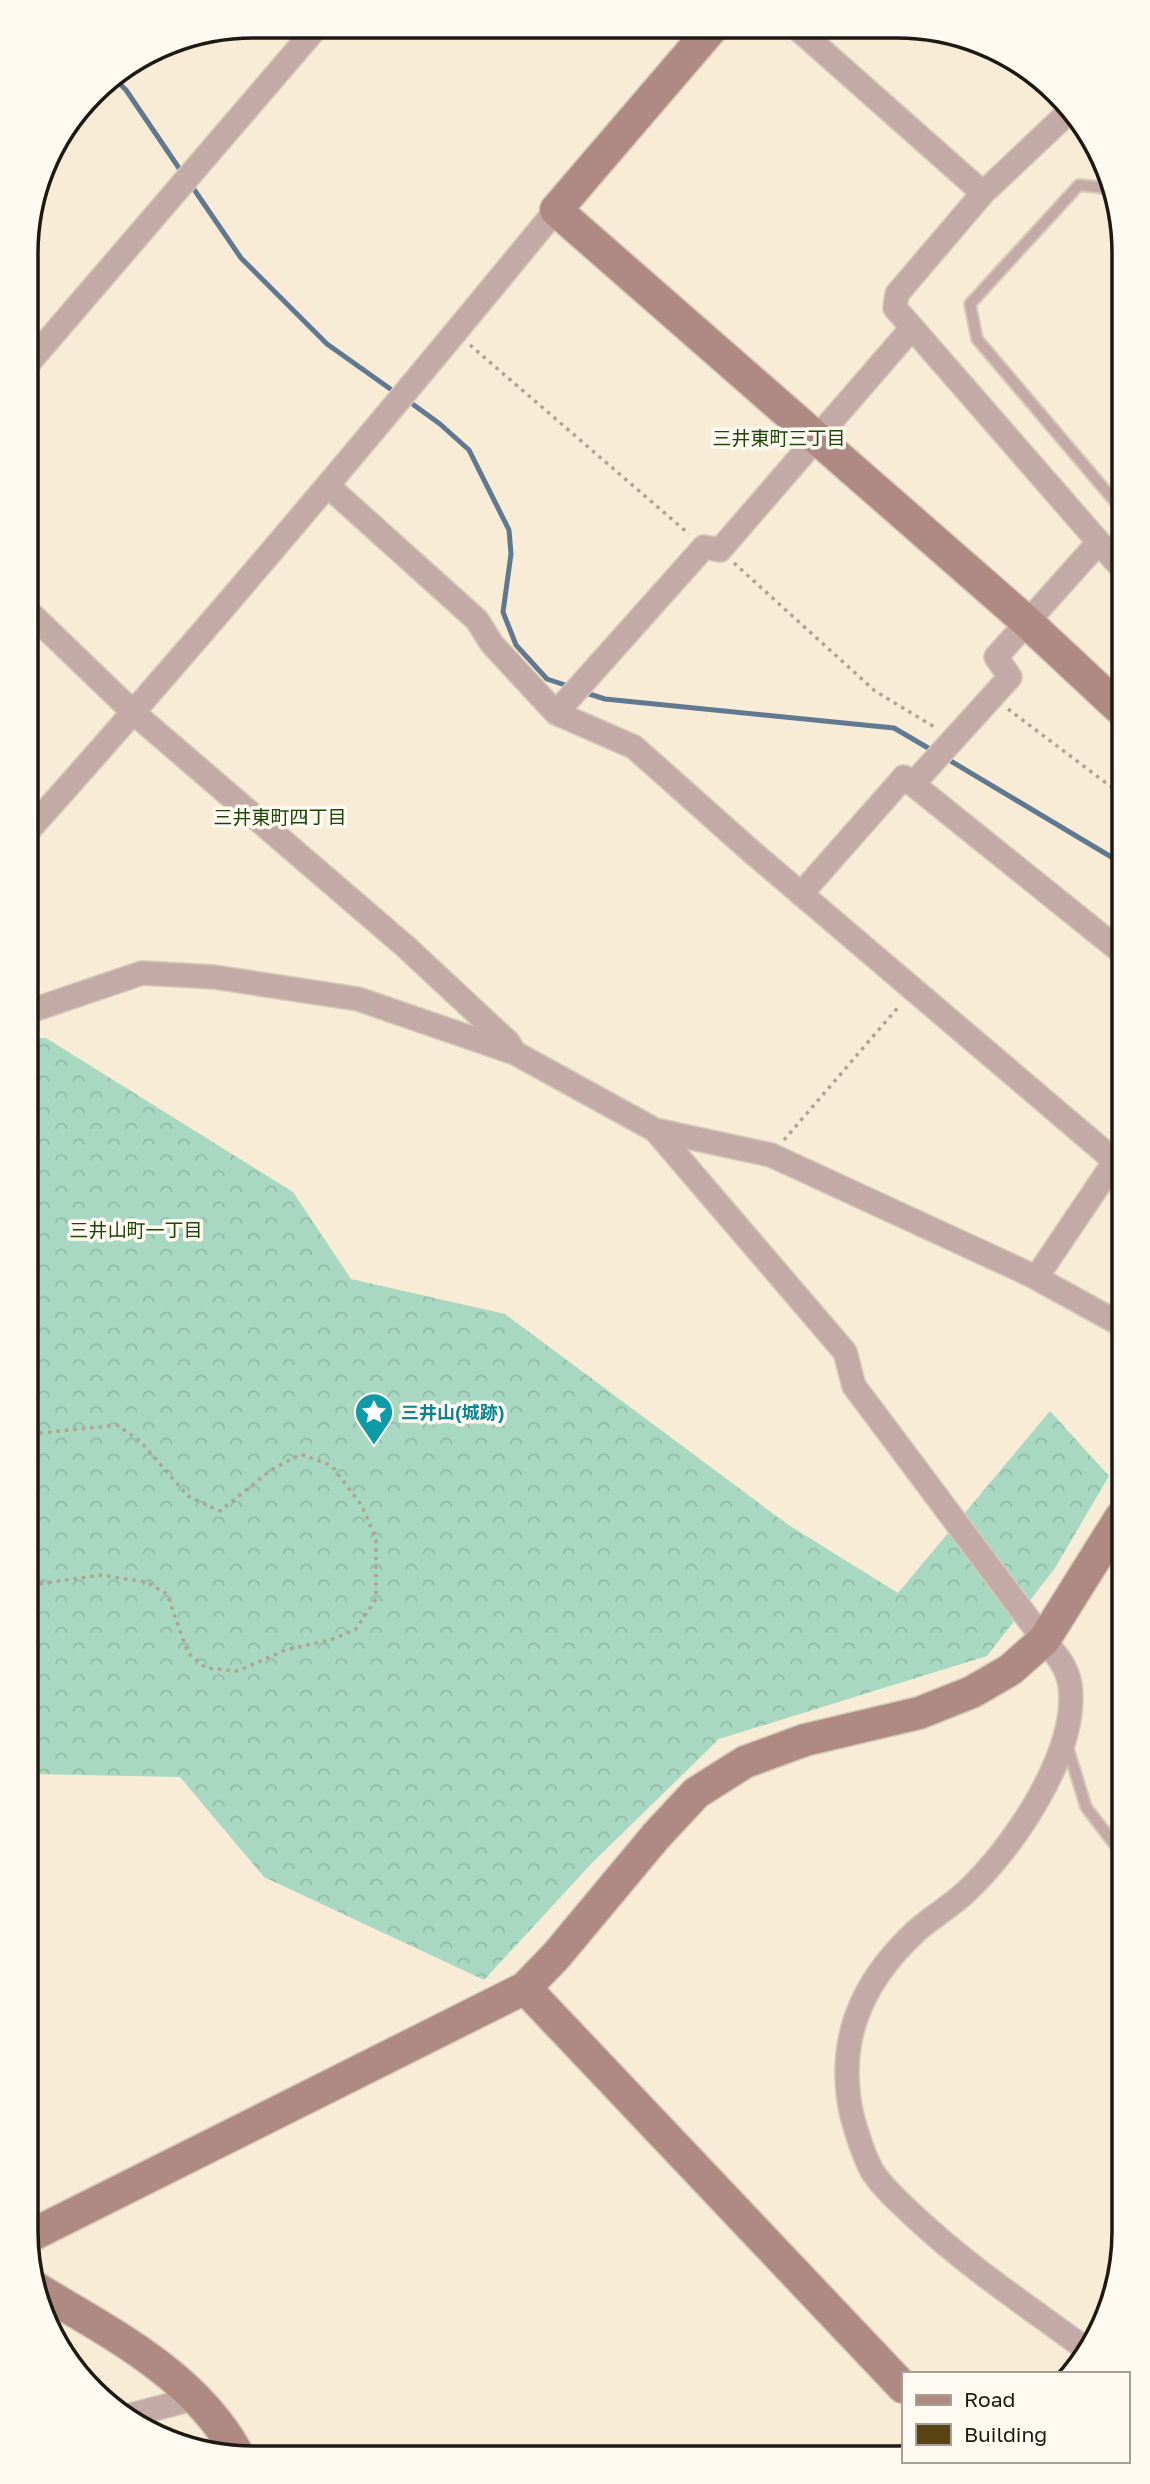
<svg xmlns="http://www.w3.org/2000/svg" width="1150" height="2484" font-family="'Golos Text','Noto Sans JP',sans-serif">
<defs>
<pattern id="forest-crowns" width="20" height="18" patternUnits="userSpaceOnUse" patternTransform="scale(1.75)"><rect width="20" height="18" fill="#a9d8c2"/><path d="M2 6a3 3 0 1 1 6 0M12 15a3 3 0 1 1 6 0" fill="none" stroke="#91b9a6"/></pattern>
</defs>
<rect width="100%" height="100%" fill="#f8ecd7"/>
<path fill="url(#forest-crowns)" d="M30,1038h16l247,154 58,87 154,35 282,210 111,69 152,-182 59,65 -54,92 -68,88 -268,83 -128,125 -107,116 -220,-103 -84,-100 -148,-3z"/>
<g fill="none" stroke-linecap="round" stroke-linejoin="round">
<path stroke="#607991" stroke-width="5" d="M113,77l13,13 57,84
M191,185l50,73 86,86 69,49
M407,400l33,24 29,26 40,80 2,24 -8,58 13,33 31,34 24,8
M583,692l22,7 289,29 41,24
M944,757l174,104"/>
</g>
<path fill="#594315" d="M176,2432l2,6 9,-2 12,4 9,13 -39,-19z"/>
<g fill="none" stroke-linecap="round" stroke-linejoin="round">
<g stroke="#d5cab8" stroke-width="14">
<path id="lane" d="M1114,189l-35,-4 -109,119 7,35 140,165
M1066,1742l20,65 36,47"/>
</g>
<g stroke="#d5cab8" stroke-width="26">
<path id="street" d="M799,30l184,163
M1070,111l-87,82 -86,101 -2,14 222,255
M27,365l290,-338
M328,486l149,134 15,24 64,69 78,34 118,105 363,309
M28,611l106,102 272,234 102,95 5,8
M556,713l148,-166 16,3 192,-222
M913,784l97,-107 -14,-20 103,-115
M29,830c181,-202 355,-410 527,-620
M801,894l103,-117 215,173
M30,1011l112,-38 72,4 144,22 157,54 140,77 116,25 260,120 89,49
M655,1130l190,222 9,34 190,254c11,13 23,26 26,45 9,67 -57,163 -104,207 -17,16 -38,27 -54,43 -53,51 -76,109 -60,181 5,18 11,38 20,55 12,18 28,32 43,46 53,50 114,90 172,133
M1036,1278l83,-123
M131,2415l65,-17"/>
</g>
<g stroke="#d5cab8" stroke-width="35">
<path id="secondary" d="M711,29l-155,181 471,412 91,85
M525,1988l378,399
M34,2234l491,-246 31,-32 100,-120 40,-43 49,-31 60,-22 114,-27 53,-21 38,-22 34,-30 77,-123
M34,2287c74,45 160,87 203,166"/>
</g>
<path stroke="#ada493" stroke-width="3.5" stroke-dasharray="3.5 5" stroke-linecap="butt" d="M470,345l219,189
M734,563l141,128 61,37
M1008,709l110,83
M784,1140l116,-135
M31,1434l86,-9 23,16 48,55 32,15 51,-41 30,-16 31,12 30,40 14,33v60l-21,31 -25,10 -45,10 -47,21 -32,-3 -18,-15 -21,-59 -21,-12 -46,-7 -68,10"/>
<use href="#lane" stroke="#c4aaa6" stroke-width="10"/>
<use href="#street" stroke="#c4aaa6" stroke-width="23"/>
<use href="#secondary" stroke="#af8a83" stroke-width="32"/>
</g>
<defs>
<g id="sight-pin" transform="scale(2.0125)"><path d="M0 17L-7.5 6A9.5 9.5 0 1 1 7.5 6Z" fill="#0f9aa8" stroke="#fffaf1"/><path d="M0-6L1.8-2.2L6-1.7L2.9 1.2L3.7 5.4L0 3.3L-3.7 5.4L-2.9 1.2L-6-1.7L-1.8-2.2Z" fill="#fff"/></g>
</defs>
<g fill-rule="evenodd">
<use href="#sight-pin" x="374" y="1412"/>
</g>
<g text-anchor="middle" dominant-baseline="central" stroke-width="7" stroke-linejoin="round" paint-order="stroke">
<g font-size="18" font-weight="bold" fill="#0d838f" stroke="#fffaf1" text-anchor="start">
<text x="401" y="1412">三井山(城跡)</text>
</g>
<g font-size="19" fill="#1d4505" stroke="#fffaf1">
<text x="779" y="437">三井東町三丁目</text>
<text x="280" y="816">三井東町四丁目</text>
<text x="136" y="1229">三井山町一丁目</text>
</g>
</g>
<path d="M0 0H1150V2484H0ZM253 38H897A215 215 0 0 1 1112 253V2231A215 215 0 0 1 897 2446H253A215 215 0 0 1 38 2231V253A215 215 0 0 1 253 38Z" fill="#fffaf1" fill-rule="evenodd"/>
<path fill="none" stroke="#1e1a13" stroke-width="3.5" d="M253 38H897A215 215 0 0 1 1112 253V2231A215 215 0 0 1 897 2446H253A215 215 0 0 1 38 2231V253A215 215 0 0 1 253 38Z"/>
<rect x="902" y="2372" width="228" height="91" fill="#fffaf1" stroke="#a5a098" stroke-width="2"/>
<rect x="916" y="2395" width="35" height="10" fill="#af8a83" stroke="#a5a098" stroke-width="2"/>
<text x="964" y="2407" font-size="21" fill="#1e1a13">Road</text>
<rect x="916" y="2424" width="35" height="21" fill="#594315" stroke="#a5a098" stroke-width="2"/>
<text x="964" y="2442" font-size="21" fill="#1e1a13">Building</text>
</svg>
